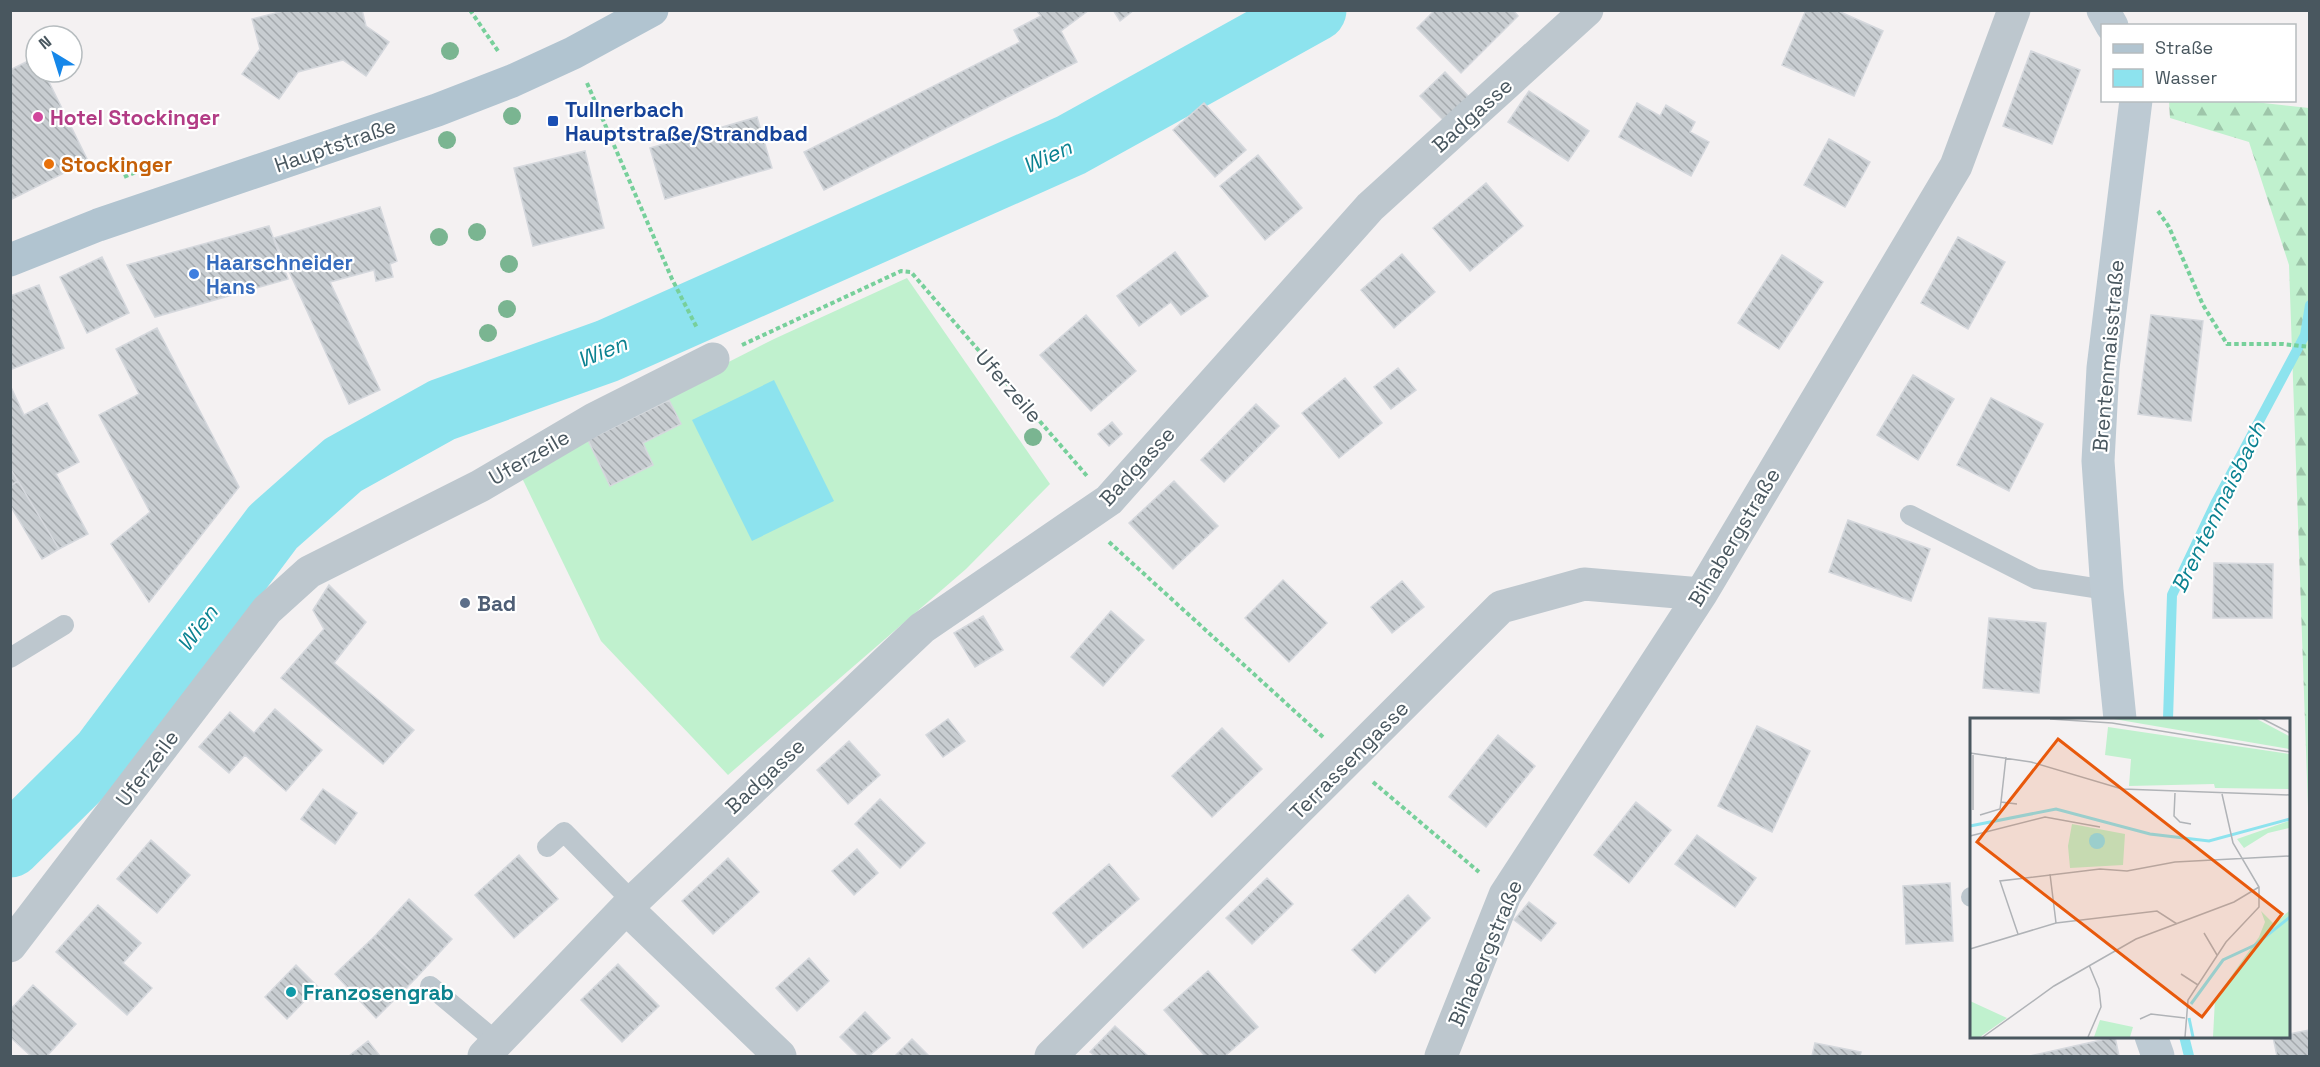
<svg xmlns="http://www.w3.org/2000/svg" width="2320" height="1067" font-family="'Space Grotesk',sans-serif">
<defs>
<pattern id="forest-firs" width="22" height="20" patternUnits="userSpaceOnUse" patternTransform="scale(1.5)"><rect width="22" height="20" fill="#c0f1ce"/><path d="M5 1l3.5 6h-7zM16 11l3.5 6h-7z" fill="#9ec6aa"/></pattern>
<pattern id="building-back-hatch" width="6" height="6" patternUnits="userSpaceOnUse" patternTransform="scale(1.5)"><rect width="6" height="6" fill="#c8cdd1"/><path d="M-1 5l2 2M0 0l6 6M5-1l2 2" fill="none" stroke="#a4a9ad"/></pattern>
</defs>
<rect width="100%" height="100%" fill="#f4f1f2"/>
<path fill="#c0f1ce" d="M907,278l143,206 -84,85 -238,206 -127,-134 -79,-163 61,-42 191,-97z"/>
<path fill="url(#forest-firs)" d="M2246,101l63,7v728l-20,-571 -40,-123 -79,-24 -1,-17z"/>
<path fill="#8de3ee" d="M774,380l60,121 -82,40 -60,-121z"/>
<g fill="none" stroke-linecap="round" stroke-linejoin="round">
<path stroke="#8de3ee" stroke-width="10" d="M2168,719l4,-124 44,-93 89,-167 5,-30
M2184,1036l5,20"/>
<path stroke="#8de3ee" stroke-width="63" d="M10,846l93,-92 170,-227 70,-62 99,-55 165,-59 464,-206 244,-135"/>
</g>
<path fill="url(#building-back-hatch)" stroke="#d5d8dd" stroke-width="1.5" d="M287,10h75l4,16 23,16 -23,34 -23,-16 -45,12 -19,27 -37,-25 18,-25 -8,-30z
M1036,10h53l-28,21 16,31 -253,128 -20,-38 216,-110 -6,-12 27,-14z
M1113,10h21l-14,11z
M1435,10h78l5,6 -57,57 -44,-45z
M1806,10h30l47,21 -29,65 -72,-31z
M2031,51l49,19 -28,74 -49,-18z
M36,57v15h8l44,89 -78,39v-130z
M1445,72l25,26 -25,24 -25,-26z
M1529,91l60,40 -21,30 -60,-39z
M1204,103l42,47 -31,27 -42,-47z
M1637,103l23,13 6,-11 29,17 -5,10 19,10 -18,34 -72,-39z
M757,117l15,51 -107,31 -15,-51z
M1829,139l41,23 -25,45 -41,-22z
M585,151l19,77 -71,18 -19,-78z
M1258,155l44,53 -37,32 -45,-54z
M1486,183l37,43 -53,45 -37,-43z
M380,207l17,54 -7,3 3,13 -17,4 -2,-11 -44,12 50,108 -31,14 -75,-166z
M269,226l19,53 -133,38 -28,-52z
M1958,237l47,25 -37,67 -47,-26z
M1175,252l33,44 -27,19 -10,-13 -32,24 -22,-30z
M1402,254l33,38 -41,36 -33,-38z
M1782,255l41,27 -44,67 -41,-26z
M102,257l27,56 -42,20 -27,-56z
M39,285l25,63 -54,22v-74z
M1086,315l50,56 -45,40 -51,-56z
M2151,315l52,6 -12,100 -53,-7z
M157,328l82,159 -90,115 -38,-58 39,-32 -51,-97 40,-21 -23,-45z
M1398,368l18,22 -25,19 -17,-22z
M1913,375l41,24 -36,61 -41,-25z
M1345,378l37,45 -43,35 -37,-45z
M10,385l14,30 23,-12 32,59 -23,12 32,60 -29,15 -49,-81z
M1991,398l52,26 -34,67 -52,-26z
M669,400l12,24 -38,19 10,22 -43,21 -22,-46z
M1256,404l23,22 -55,56 -23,-22z
M1112,422l10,12 -13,12 -11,-12z
M10,468l8,13 -8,5z
M10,468l8,13 -8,5z
M18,481l41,68 -17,10 -32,-54v-19z
M1174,481l44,45 -45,43 -44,-46z
M1848,520l82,29 -19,52 -82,-29z
M2214,563l59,1 -1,54h-59z
M1283,580l44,43 -38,39 -44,-44z
M1402,581l22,26 -32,26 -21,-26z
M329,585l37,37 -32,41 80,67 -31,34 -102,-86 43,-49 -11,-19z
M1111,611l33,29 -41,46 -32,-29z
M983,616l20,34 -28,17 -21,-34z
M1989,618l57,5 -7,70 -56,-5z
M275,709l47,41 -36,41 -41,-36 -16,18 -30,-26 31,-35 24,21z
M948,719l17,22 -22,16 -17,-22z
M1757,726l53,25 -38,81 -54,-26z
M1222,728l40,41 -50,48 -40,-41z
M1498,735l37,31 -49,61 -37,-30z
M849,741l31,34 -32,29 -31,-34z
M323,789l34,24 -22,31 -34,-25z
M880,799l45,44 -25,25 -45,-44z
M1636,802l35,28 -42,53 -35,-28z
M1697,835l59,43 -21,29 -60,-43z
M151,840l39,35 -33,38 -40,-34z
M857,849l21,24 -24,22 -22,-24z
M519,855l39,44 -44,39 -39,-43z
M728,858l31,34 -46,42 -31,-33z
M1109,864l30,35 -56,49 -30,-35z
M1267,878l26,26 -41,40 -26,-26z
M1950,883l3,58 -47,3 -3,-58z
M1408,895l22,23 -55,55 -23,-23z
M409,899l43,40 -35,38 -43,-40z
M1529,902l27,21 -15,18 -27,-21z
M98,905l43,38 -18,20 29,25 -25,27 -71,-63z
M374,937l43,40 -41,41 -41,-44z
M809,958l20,23 -32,30 -21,-23z
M618,964l41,42 -37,36 -41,-42z
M296,965l22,22 -31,32 -22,-22z
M1208,971l50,56 -33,29h-20l-41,-46z
M33,985l43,39 -29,32h-16l-21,-19v-27z
M865,1012l25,26 -21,18h-10l-19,-19z
M1115,1026l33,30h-53l-5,-4z
M2310,1030v26h-33l-4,-19z
M2115,1037l4,19h-89z
M912,1039l17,17h-34z
M368,1041l12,15h-31z
M1815,1043l46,9 -1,4h-48z"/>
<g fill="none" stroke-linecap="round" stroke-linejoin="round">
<path stroke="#77d09b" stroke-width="4" stroke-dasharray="4.5 3" stroke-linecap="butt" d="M470,10l28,41
M587,83l85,196 25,49
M124,177l31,-13 6,2
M2158,211l11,16 34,78 24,39h56l27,3
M742,345l159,-74 10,1 176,204
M1109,542l214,195
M1373,782l106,90"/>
<path stroke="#bdc7ce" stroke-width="20" d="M1910,515l126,64 71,11
M10,658l54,-33
M547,847l17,-15 69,70
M1971,897h1
M430,986l68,57"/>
<path stroke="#bdc7ce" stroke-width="33" d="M626,908l154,148
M10,946l257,-336 42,-38 171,-86 114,-67 119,-60
M484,1056l142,-148 296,-280 187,-128 261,-293 217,-197
M1051,1056l450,-449 83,-23 117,10
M1441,1056l64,-161 196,-301 255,-428 58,-156"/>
<path stroke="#bdcad3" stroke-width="33" d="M2103,10l9,16
M2120,719l-13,-129 -9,-129 5,-93 33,-268
M2151,1036l7,20"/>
<path stroke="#b1c4d0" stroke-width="33" d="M10,260l88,-35 339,-115 75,-29 61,-28 79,-43"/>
</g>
<g fill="#7ab591">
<circle cx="450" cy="51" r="9"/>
<circle cx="512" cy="116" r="9"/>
<circle cx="447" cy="140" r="9"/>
<circle cx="477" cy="232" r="9"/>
<circle cx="439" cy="237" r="9"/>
<circle cx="509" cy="264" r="9"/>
<circle cx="507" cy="309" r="9"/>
<circle cx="488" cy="333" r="9"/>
<circle cx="1033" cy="437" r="9"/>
</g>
<circle fill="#d1479c" stroke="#fff" stroke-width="2" cx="38" cy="117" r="6"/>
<rect fill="#1a4fb4" stroke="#fff" stroke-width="2" x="547" y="115" width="12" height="12" rx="3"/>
<circle fill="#e8710a" stroke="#fff" stroke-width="2" cx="49" cy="164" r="6"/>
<circle fill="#3f7fe0" stroke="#fff" stroke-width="2" cx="194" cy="274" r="6"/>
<circle fill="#5c6f8a" stroke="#fff" stroke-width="2" cx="465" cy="603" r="6"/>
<circle fill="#0f9aa8" stroke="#fff" stroke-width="2" cx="291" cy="992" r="6"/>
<g text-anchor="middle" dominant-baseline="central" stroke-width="4.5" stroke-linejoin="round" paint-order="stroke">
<g font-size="21" font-weight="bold" fill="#164399" stroke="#fff" text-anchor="start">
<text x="565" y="109">Tullnerbach<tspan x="565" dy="24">Hauptstraße/Strandbad</tspan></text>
</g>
<g font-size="21" fill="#49575f" stroke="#fff">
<text transform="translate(1472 115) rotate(-42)">Badgasse</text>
<text transform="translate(335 145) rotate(-19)">Hauptstraße</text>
<text transform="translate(2108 356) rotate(-85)">Brentenmaisstraße</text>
<text transform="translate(1009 386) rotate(49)">Uferzeile</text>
<text transform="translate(529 457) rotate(-30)">Uferzeile</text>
<text transform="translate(1137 466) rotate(-47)">Badgasse</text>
<text transform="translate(1734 537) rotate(-59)">Bihabergstraße</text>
<text transform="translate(1349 760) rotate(-45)">Terrassengasse</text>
<text transform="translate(147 768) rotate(-53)">Uferzeile</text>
<text transform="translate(765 776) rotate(-43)">Badgasse</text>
<text transform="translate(1485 953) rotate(-67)">Bihabergstraße</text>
</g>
<g font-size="21" font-weight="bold" fill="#b23c85" stroke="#fff" text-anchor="start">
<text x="50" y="117">Hotel Stockinger</text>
</g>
<g font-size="21" font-weight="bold" fill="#c56008" stroke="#fff" text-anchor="start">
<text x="61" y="164">Stockinger</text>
</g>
<g font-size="21" font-weight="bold" fill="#366cbe" stroke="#fff" text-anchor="start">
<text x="206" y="262">Haarschneider<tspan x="206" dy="24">Hans</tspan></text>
</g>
<g font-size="21" font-weight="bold" fill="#4e5e75" stroke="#fff" text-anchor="start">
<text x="477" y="603">Bad</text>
</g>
<g font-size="21" font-weight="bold" fill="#0d838f" stroke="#fff" text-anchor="start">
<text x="303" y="992">Franzosengrab</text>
</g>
<g font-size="22" font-style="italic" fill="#0b8291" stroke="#fff">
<text transform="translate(1047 156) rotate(-25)">Wien</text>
<text transform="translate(602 351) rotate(-22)">Wien</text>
<text transform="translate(2218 507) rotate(-64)">Brentenmaisbach</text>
<text transform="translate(197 628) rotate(-53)">Wien</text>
</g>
</g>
<g transform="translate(1970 718)">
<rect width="320" height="320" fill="#f4f1f2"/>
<path d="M102,106l53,10 -2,31 -53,3 -2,-22zM130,302l33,7 -3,10h-36z" fill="#c0f1ce"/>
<path d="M319,103v7l-21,5 -24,15 -7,-9zM291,193l13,13 15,-13v126h-76l2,-38 44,-62 6,-15zM0,283l37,17 -27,19h-10z" fill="#c0f1ce"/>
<path d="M138,0h147l34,18v13zM138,9l181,27v35l-74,-1 -1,-4 -85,2 2,-27 -26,-4z" fill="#c0f1ce"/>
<path d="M119 123a8 8 0 1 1 16 0a8 8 0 1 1-16 0Z" fill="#8de3ee"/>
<path fill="none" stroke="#8de3ee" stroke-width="3" d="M0,108l86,-17 94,25 59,7 81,-22M221,286l32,-44 32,-15 35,-28M219,300l4,19"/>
<path fill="none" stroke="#b0b3b7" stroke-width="1.5" d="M291,0l29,15M80,1l62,4 178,29M0,35l61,9 91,27 168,6M3,35v57M36,39l-5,45 16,2M205,75l-1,23 6,6 11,2M10,97l20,-6 1,-7M0,118l75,-19 55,10M80,156l6,49M234,215l13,22M48,216l-18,-53 100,-12 27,2 48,-9 115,-6M0,231l86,-26 101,-12 20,13M211,256l17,11M170,301l11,-5 34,4M13,319l71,-51 82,-47 98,-37 25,-15M118,319l13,-30 -2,-18 -10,-24M215,319l3,-37 38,-58 33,-35v-20l-26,-44 -11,-49"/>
<path fill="#e8590c" fill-opacity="0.15" stroke="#e8590c" stroke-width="3" d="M88,21l224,175 -80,103 -225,-175z"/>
<rect width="320" height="320" fill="none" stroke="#49575f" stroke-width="3"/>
</g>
<rect width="2320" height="1067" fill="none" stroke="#49575f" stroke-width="24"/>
<rect x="2101" y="24" width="195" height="78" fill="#ffffff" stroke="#b6bcbf" stroke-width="1.5"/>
<rect x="2113" y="44" width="30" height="9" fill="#b1c4d0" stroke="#b6bcbf" stroke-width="1.5"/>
<text x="2155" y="54" font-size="18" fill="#49575f">Straße</text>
<rect x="2113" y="69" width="30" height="18" fill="#8de3ee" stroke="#b6bcbf" stroke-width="1.5"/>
<text x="2155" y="84" font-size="18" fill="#49575f">Wasser</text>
<g transform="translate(54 54) rotate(322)"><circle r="28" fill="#ffffff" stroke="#b6bcbf" stroke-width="1.5"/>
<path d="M0-4.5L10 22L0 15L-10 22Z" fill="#1687e9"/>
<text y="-9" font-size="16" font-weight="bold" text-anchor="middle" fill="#49575f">N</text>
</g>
</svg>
